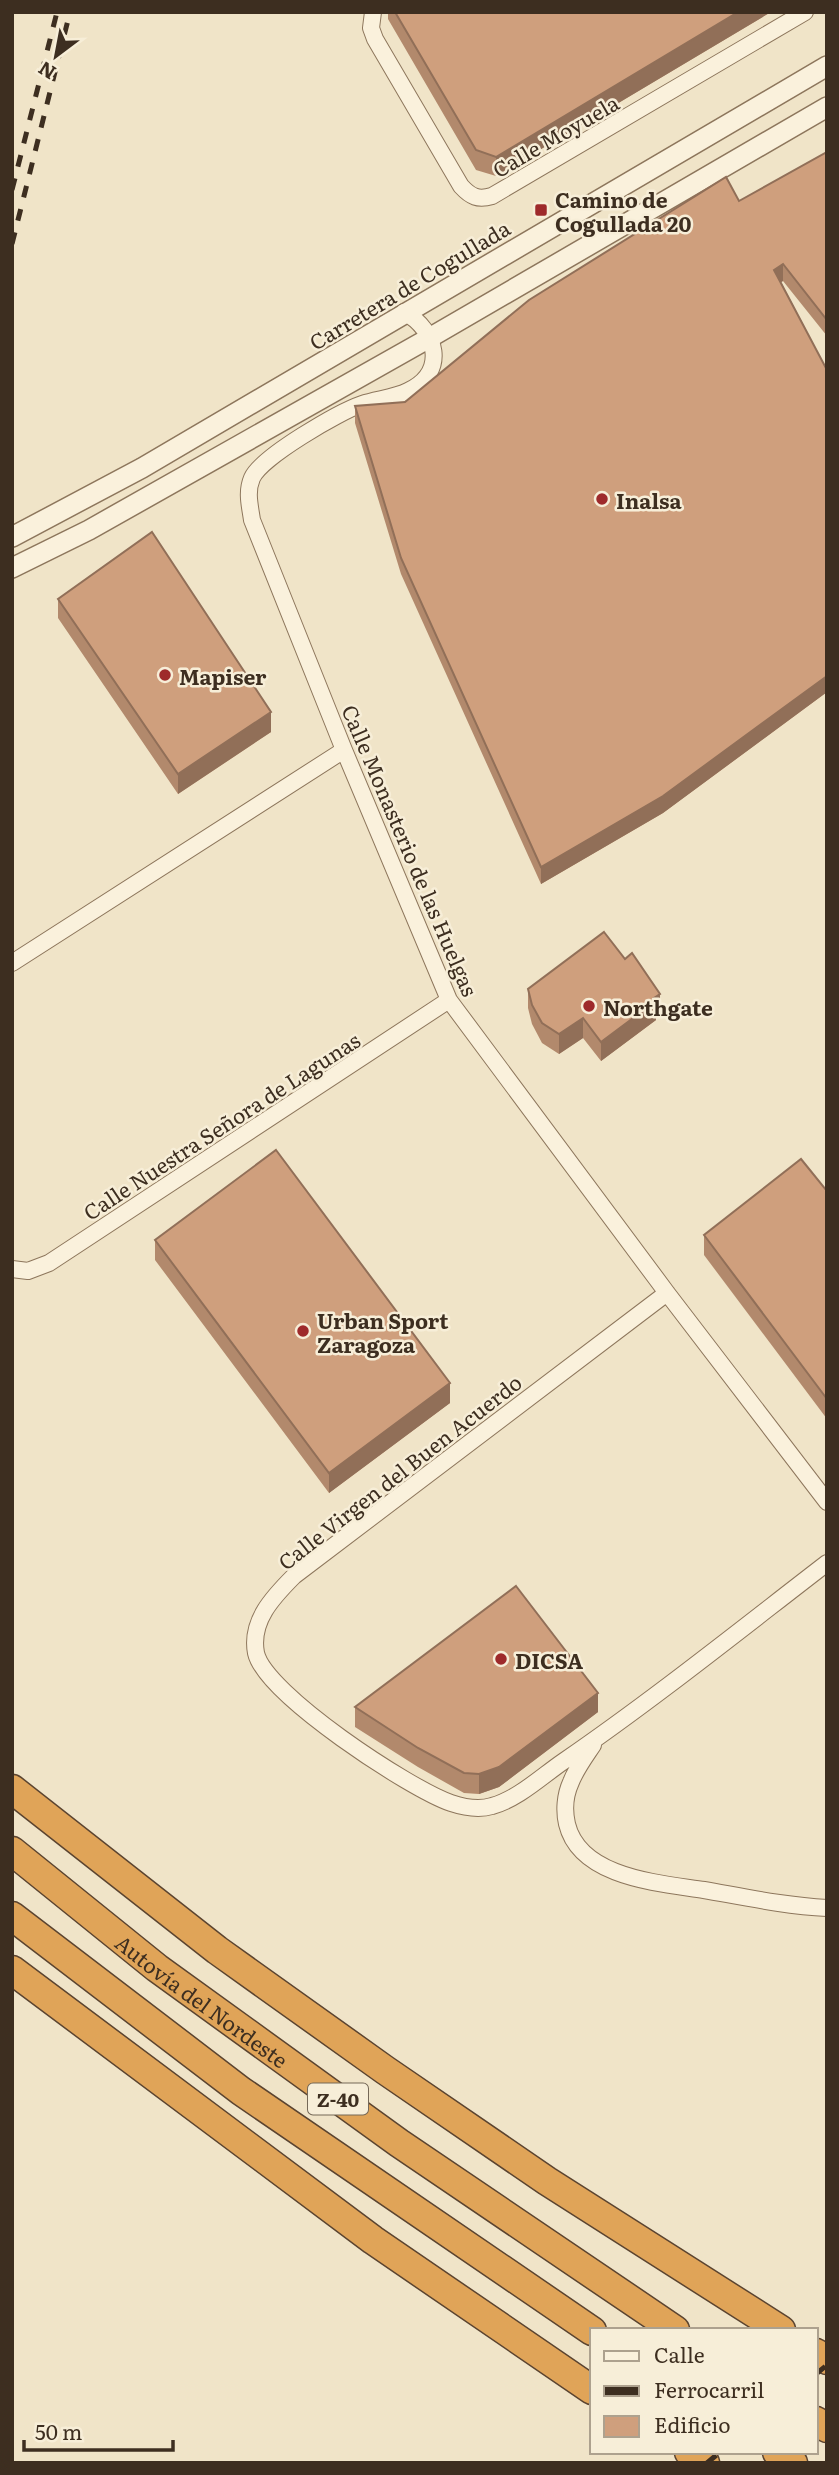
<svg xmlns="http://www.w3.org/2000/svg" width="839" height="2475" font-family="Literata,serif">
<rect width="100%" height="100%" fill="#f0e4c8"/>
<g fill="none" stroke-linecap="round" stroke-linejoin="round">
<g stroke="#8d765c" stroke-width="18">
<path id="minor" d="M373,12l-2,16 4,11 86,147c10,11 17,14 31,10l313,-184
M404,312c33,18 44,60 4,79 -14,7 -31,8 -46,13 -23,8 -101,53 -110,74 -6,14 -2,28 0,42l92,230 105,250 218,293 160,209
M12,963l332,-213
M12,1269l16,2 21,-8 400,-263
M667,1293l-373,283c-21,21 -44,45 -38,77 9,41 154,136 195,150 12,4 28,7 41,3 26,-7 50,-30 72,-45 90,-62 176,-131 263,-198
M593,1745c-8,12 -17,24 -22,37 -6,13 -7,29 -4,42 13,54 92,59 137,66 40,7 82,16 123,18"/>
</g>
<g stroke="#8d765c" stroke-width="22">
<path id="tertiary" d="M12,537l130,-69 685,-402
M12,568l77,-38 342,-193 396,-230"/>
</g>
<g stroke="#5b4430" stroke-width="31">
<g id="motorway">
<path d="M12,1789l205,161 168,120 162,111 234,149"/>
<path id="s1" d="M12,1851l145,117 242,175 276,187"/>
<path d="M12,1916l229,175 351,240"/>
<path d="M12,1970l361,270 219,150"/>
<path d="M816,2353l11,7"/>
<path d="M816,2421l11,7"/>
<path d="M689,2452l16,11"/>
<path d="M777,2452l16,11"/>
</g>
</g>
<use href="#minor" stroke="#faf1dc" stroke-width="16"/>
<use href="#tertiary" stroke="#faf1dc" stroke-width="19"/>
<use href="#motorway" stroke="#e0a458" stroke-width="28"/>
<path stroke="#3d2e20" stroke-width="5" stroke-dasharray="12 12" stroke-linecap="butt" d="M12,190l45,-178
M12,244l58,-232
M816,2374l11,-9
M707,2463l13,-11"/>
</g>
<path fill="#b2896c" d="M388,12h383l-275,164 -20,-6 -88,-151z
M827,152v184l-44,-55 -2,1 46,88v322l-164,121 -122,71 -140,-310 -46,-151v-17l50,-4 334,-201z
M58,599l213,133 -93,62 -120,-176z
M528,989l132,25 -4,3v3l-55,41 -18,-23 -24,16 -17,-11 -10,-19 -4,-16z
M827,1191v228l-123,-164v-20z
M155,1240l295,163 -121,90 -174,-233z
M355,1707l243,5 -99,75 -20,7 -15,-1 -46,-26 -63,-40z"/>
<path fill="#916f58" d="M738,12h33l-275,164v-19z
M783,264v17l-9,5v-16z
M827,676v16l-164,121 -122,71v-17z
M271,712v20l-93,62v-20z
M660,994v20l-4,3v3l-55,41v-19z
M583,1018v20l-24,16v-20z
M450,1383v20l-121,90v-20z
M598,1693v19l-99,75 -20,7v-20z"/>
<path fill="#cf9f7d" stroke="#916f58" stroke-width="2" d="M395,12h343l-242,145 -20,-7z
M827,152v168l-44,-56 -9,6 53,100v306l-164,120 -122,71 -140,-309 -46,-152 50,-4 124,-102 197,-123 13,24z
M152,532l119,180 -93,62 -120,-175z
M604,932l21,27 7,-6 28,41 -6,4 2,3 -55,41 -18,-24 -24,16 -17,-11 -10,-18 -4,-16z
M276,1150l174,233 -121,90 -174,-233z
M801,1159l26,32v208l-123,-164z
M516,1586l82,107 -99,74 -20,7 -15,-1 -46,-25 -63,-41z"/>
<g fill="#9e2a2b" stroke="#f7eed8" stroke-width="2.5">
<rect x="534" y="203" width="14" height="14" rx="3.5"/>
<circle cx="602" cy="499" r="7"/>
<circle cx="165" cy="675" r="7"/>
<circle cx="589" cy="1006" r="7"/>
<circle cx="303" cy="1331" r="7"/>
<circle cx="501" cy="1659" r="7"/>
</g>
<g text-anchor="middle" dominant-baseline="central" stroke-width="5" stroke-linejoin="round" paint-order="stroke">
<rect fill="#f7eed8" stroke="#756857" stroke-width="2" x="308" y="2083.5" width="60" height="31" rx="5"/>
<g font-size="19" font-weight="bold" fill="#3d2e20">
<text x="338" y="2099">Z-40</text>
</g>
<g font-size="21" fill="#3d2e20" stroke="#f7eed8">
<text transform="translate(555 135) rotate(-30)">Calle Moyuela</text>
<text transform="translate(409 284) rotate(-31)">Carretera de Cogullada</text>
<text transform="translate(411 850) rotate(67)">Calle Monasterio de las Huelgas</text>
<text transform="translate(221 1125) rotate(-33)">Calle Nuestra Señora de Lagunas</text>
<text transform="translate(399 1471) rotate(-38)">Calle Virgen del Buen Acuerdo</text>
<text stroke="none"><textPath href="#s1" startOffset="242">Autovía del Nordeste</textPath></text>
</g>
<g font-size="21" font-weight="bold" fill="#3d2e20" stroke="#f7eed8" text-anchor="start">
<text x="555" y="198">Camino de<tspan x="555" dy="24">Cogullada 20</tspan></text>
<text x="616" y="499">Inalsa</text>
<text x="179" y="675">Mapiser</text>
<text x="603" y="1006">Northgate</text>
<text x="317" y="1319">Urban Sport<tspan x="317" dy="24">Zaragoza</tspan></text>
<text x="515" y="1659">DICSA</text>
</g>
</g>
<rect width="839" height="2475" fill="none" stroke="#3d2e20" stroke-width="28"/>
<rect x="590" y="2328" width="228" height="126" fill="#f7eed8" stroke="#ada18e" stroke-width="2"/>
<rect x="604" y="2351" width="35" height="10" fill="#faf1dc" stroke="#ada18e" stroke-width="2"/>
<text x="654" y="2363" font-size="21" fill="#3d2e20">Calle</text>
<rect x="604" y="2386" width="35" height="10" fill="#3d2e20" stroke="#ada18e" stroke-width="2"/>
<text x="654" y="2398" font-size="21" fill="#3d2e20">Ferrocarril</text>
<rect x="604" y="2416" width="35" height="21" fill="#cf9f7d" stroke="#ada18e" stroke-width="2"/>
<text x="654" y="2433" font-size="21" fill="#3d2e20">Edificio</text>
<g transform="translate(56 56) rotate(212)" stroke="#f7eed8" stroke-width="5" paint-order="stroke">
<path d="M0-5L12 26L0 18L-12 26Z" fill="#3d2e20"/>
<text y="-10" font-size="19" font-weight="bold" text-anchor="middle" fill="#3d2e20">N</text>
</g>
<path d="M24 2440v10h149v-10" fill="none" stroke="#3d2e20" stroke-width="3.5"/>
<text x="35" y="2440" font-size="21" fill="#3d2e20" stroke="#f7eed8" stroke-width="5" paint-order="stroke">50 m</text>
</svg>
